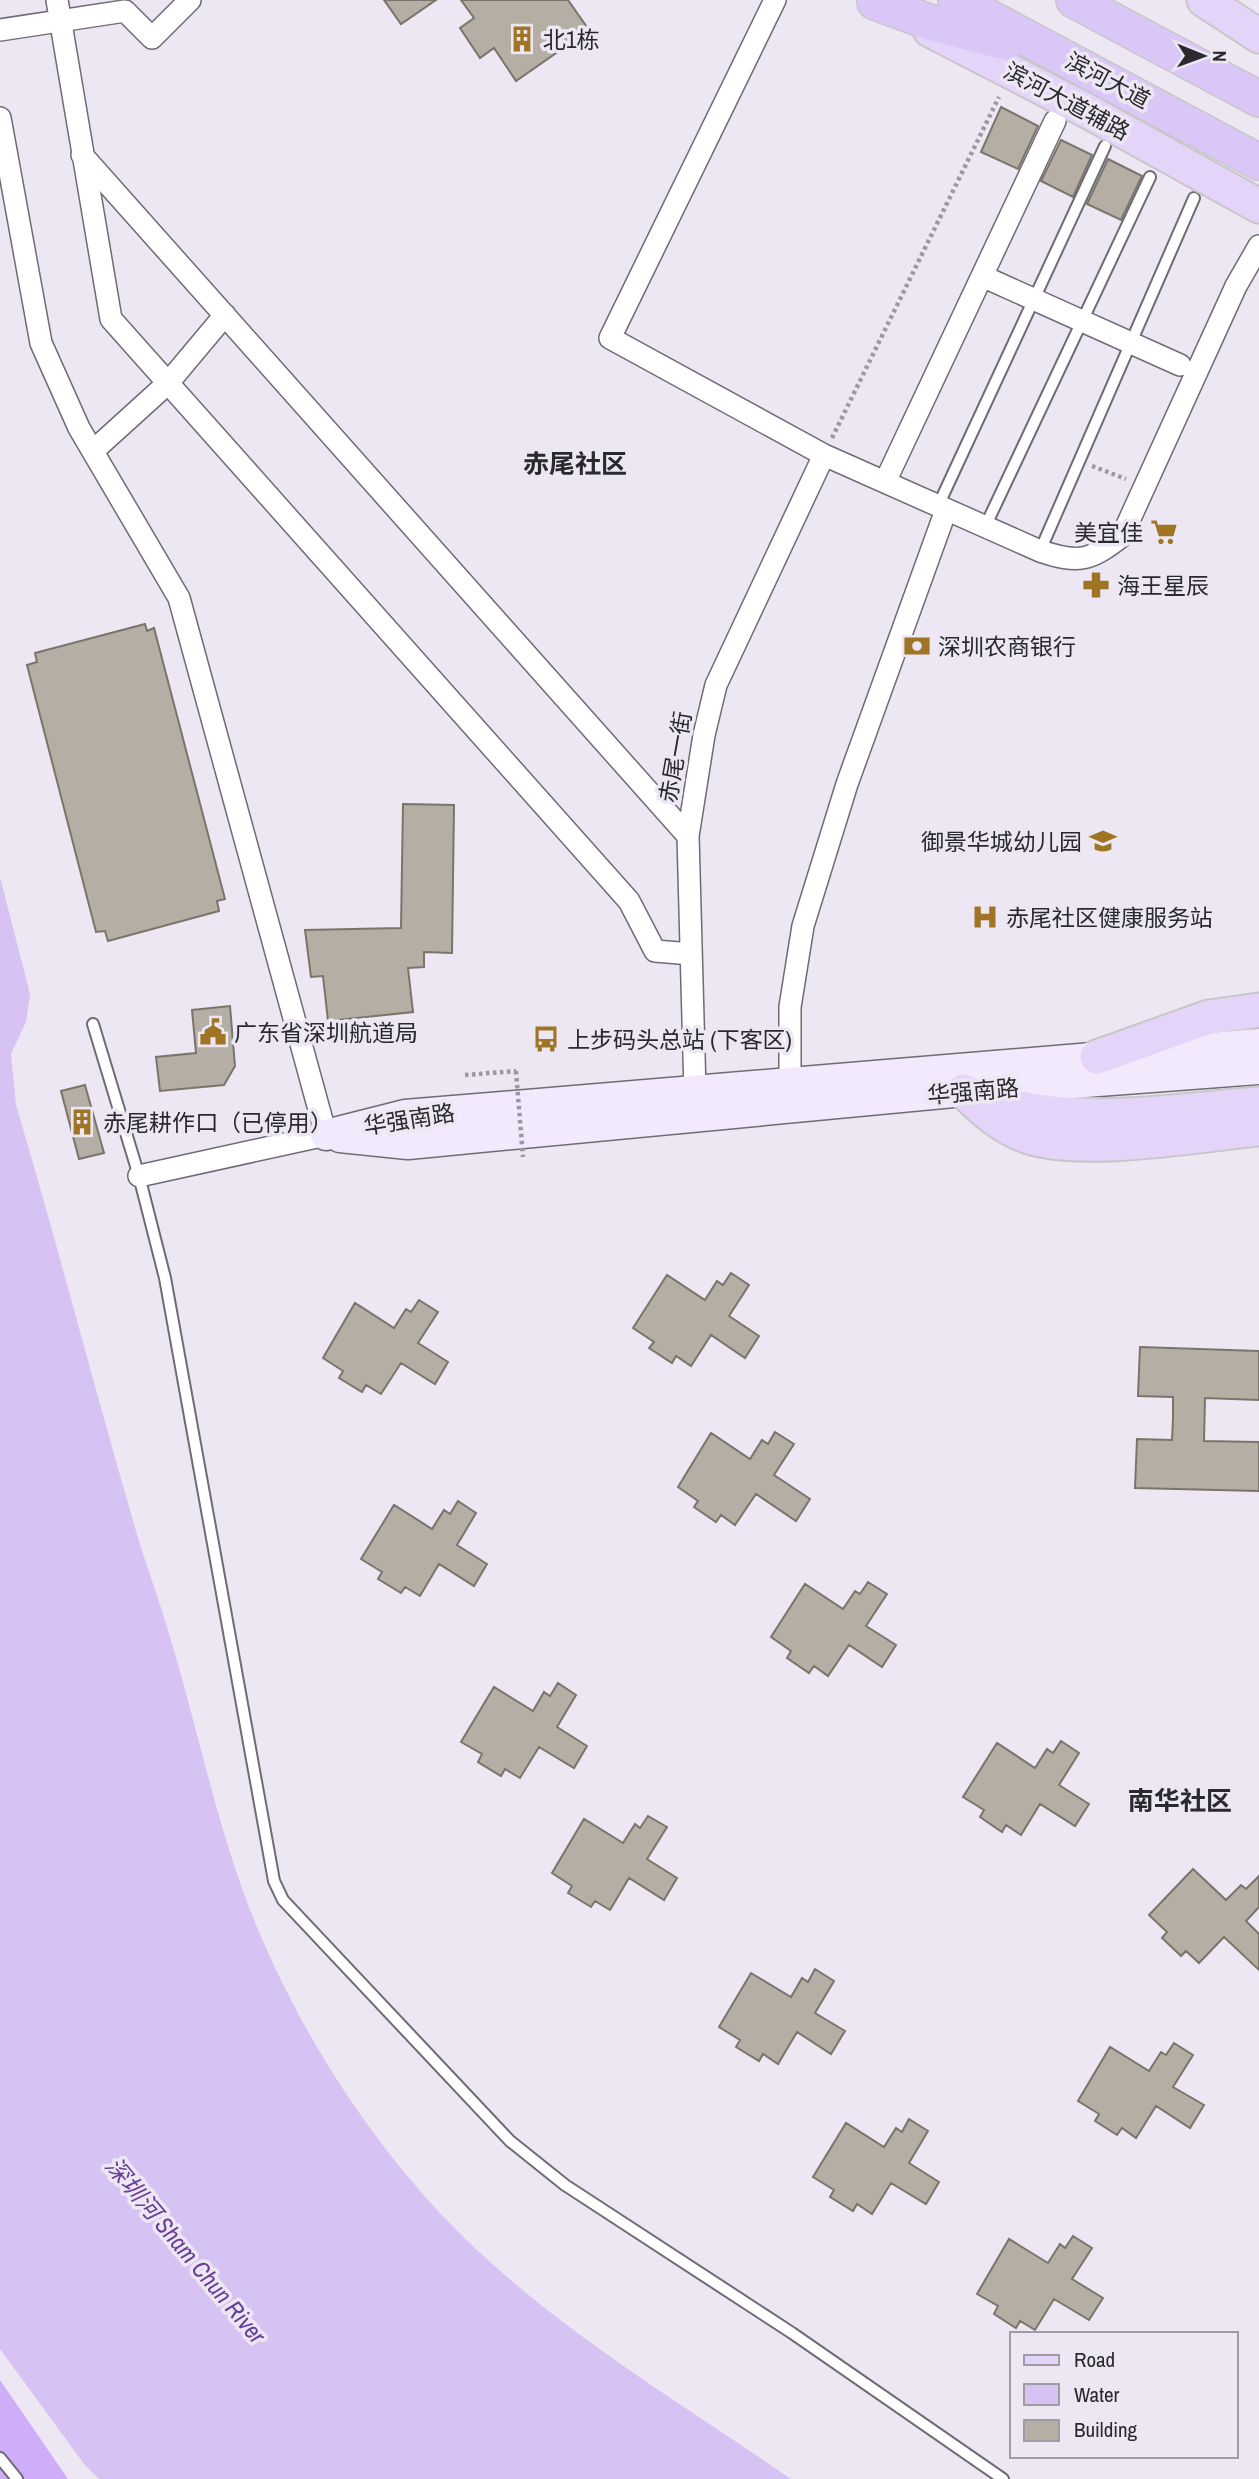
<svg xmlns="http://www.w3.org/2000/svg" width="1259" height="2479" font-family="'Archivo Narrow','Noto Sans SC',sans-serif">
<rect width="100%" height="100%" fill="#ece7f2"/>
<path fill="#ceaef9" d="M0,2380l68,99h-68z"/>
<path fill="#d7c3f3" d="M0,877l30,117 -4,28 -15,32 5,51c41,137 76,275 116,412 10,37 24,73 35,110 31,100 50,204 90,300 40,96 96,187 164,265 103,119 243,199 370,287h-692l-15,-15 -84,-115z"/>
<path fill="#b4aea4" stroke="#7a746b" stroke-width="2" d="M384,0h52l-35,24z
M461,0h107l21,30 -73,51 -22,-33 -14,10 -20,-30 14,-10z
M1001,107l37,19 -20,43 -37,-17z
M1061,140l31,15 -19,42 -32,-16z
M1108,159l34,17 -21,44 -34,-16z
M145,624l2,7 7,-3 71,271 -8,2 2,10 -111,30 -3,-10 -9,1 -69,-267 10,-3 -2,-9z
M403,804l51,1 -2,148 -28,-1v15l-16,1 5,44 -85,9 -5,-45 -12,1 -6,-47 96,-2z
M230,1006l5,60 -11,19 -64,6 -4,-34 40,-4 -4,-43z
M85,1085l19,68 -25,6 -18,-68z
M731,1273l18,12 -20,31 30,20 -14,22 -34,-23 -20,31 -15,-10 -4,7 -23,-15 5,-6 -21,-14 34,-53 38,25 12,-19 6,4z
M419,1300l19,12 -20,31 30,19 -13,22 -34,-21 -20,31 -15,-9 -4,7 -23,-14 4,-7 -20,-13 32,-55 39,25 12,-19 5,3z
M1140,1347l119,4v49l-54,-2 -1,43 55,1v49l-124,-3 2,-49 35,1 1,-22v-21l-35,-1z
M775,1432l19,12 -20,31 36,24 -14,22 -40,-27 -21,31 -14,-10 -5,7 -22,-15 4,-6 -20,-14 33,-54 39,26 12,-19 6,4z
M458,1501l18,12 -19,32 30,19 -13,22 -35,-22 -19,32 -15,-9 -4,6 -23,-14 4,-7 -21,-13 33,-54 38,24 12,-19 6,4z
M868,1582l19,12 -21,32 30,19 -14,22 -33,-22 -21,31 -14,-10 -5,7 -22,-15 4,-7 -20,-14 34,-53 38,25 12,-18 5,3z
M558,1683l18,12 -19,32 30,19 -13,22 -35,-21 -19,31 -15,-9 -4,7 -23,-14 4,-8 -21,-12 33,-55 39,24 11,-19 6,4z
M1061,1741l18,12 -20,32 30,19 -14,22 -35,-22 -19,31 -15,-10 -4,7 -22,-15 4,-7 -21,-13 34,-54 38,25 12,-19 6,4z
M648,1816l19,11 -20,32 30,19 -13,22 -35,-22 -19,32 -15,-9 -4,6 -23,-14 4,-7 -20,-13 32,-54 39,24 12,-19 5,4z
M1193,1869l33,31 15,-15 5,4 13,-13v31l-13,14 13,13v36l-35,-33 -25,26 -13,-12 -5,5 -19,-18 5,-6 -18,-17z
M815,1969l19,12 -19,32 30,18 -14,23 -34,-22 -19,32 -15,-10 -4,7 -23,-14 4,-7 -21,-13 32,-54 40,24 11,-19 6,4z
M1174,2043l19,12 -20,32 31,18 -14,23 -34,-22 -20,32 -14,-10 -5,7 -22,-14 4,-7 -21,-13 32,-54 39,24 12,-19 5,3z
M909,2119l19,12 -19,32 30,19 -13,22 -35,-21 -19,31 -15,-10 -4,7 -23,-14 4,-7 -21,-13 33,-54 38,24 12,-19 6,4z
M1073,2236l19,12 -20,31 31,19 -14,22 -35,-21 -19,31 -15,-9 -4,7 -22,-14 4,-8 -21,-12 32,-55 39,24 12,-19 5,4z"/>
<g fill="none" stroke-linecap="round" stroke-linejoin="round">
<g stroke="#6e6b74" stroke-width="14">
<path id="service" d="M938,506l167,-360
M985,527l165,-350
M1040,551l154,-353
M93,1024l46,152 26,102 109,603 9,19 227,241 55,44 227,148 211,146
M0,2458l17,21"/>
</g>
<g stroke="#6e6b74" stroke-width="24">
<path id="minor" d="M57,0l54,319 518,582 26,50 36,3
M775,0l-165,338 214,117 216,96c39,13 50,10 82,-15l114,-250 23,-40
M0,30l125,-19 27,27 38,-38
M0,118l41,225 38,85 100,170 147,537 -187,41
M82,155l606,681
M982,276l198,89
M93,451l75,-68 57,-68
M885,482l170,-361
M790,1084v-77l13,-81 44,-142 99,-274
M695,1092l-7,-256 16,-101 12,-50 108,-230"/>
</g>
<g stroke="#6e6b74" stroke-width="33">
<path id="secondary" d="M326,1135l79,-20 854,-71
M340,1137l68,7 556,-53 295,-22"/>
</g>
<g stroke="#c8c7c8" stroke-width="37">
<path id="primary" d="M1204,0l55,36
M930,30l159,82 170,94
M1097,1057l112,-40 50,-7
M964,1091c19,20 39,37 65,46 55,18 169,-2 230,-8
M983,1098c90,31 183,13 276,6"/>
</g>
<g stroke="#c8c7c8" stroke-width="38">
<path id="trunk" d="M956,0l303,162
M1074,0l185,99
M875,2l54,20 77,20"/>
</g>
<path stroke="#9c98a1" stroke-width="4.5" stroke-dasharray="3.5 3.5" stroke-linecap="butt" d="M832,438l167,-341
M1092,466l34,13
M465,1075l51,-4"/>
<use href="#service" stroke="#fff" stroke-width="10"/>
<use href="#minor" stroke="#fff" stroke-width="21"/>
<use href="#secondary" stroke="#f2eafc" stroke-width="30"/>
<use href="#primary" stroke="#e4d4fa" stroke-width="33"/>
<use href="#trunk" stroke="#dbc6f8" stroke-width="35"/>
<path stroke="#9c98a1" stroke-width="4.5" stroke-dasharray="3.5 3.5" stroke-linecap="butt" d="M516,1071l7,86"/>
</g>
<defs>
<g id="building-bare" transform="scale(2.1)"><path d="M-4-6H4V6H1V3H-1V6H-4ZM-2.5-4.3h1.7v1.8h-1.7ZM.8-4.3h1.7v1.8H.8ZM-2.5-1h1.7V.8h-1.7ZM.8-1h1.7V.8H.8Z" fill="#9f7424" stroke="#ece7f2" stroke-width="2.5" paint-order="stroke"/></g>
<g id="supermarket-bare" transform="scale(2.1)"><path d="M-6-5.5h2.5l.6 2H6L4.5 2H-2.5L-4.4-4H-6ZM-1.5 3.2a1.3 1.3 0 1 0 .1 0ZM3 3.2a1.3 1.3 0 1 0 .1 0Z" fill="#9f7424" stroke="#ece7f2" stroke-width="2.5" paint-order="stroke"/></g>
<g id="pharmacy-bare" transform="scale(2.1)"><path d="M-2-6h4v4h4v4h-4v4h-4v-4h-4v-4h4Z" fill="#9f7424" stroke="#ece7f2" stroke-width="2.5" paint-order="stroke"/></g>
<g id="bank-bare" transform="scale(2.1)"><path d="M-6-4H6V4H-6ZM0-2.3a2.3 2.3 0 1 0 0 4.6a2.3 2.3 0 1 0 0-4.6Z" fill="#9f7424" stroke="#ece7f2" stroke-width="2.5" paint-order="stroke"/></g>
<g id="school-bare" transform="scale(2.1)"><path d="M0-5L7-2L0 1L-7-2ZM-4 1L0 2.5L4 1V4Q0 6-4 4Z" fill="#9f7424" stroke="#ece7f2" stroke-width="2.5" paint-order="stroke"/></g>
<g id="hospital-bare" transform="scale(2.1)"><path d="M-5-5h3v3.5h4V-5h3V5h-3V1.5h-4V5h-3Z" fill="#9f7424" stroke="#ece7f2" stroke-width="2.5" paint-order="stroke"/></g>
<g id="civic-bare" transform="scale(2.1)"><path d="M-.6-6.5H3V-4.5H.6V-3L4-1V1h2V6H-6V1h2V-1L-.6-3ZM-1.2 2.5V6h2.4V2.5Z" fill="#9f7424" stroke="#ece7f2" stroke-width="2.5" paint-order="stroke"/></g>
<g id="bus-bare" transform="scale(2.1)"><path d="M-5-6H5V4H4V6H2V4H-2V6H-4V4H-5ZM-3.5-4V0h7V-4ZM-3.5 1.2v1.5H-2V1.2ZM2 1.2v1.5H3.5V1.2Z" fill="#9f7424" stroke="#ece7f2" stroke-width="2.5" paint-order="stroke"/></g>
</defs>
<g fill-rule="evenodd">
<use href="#building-bare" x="522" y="39"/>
<use href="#supermarket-bare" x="1164" y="532"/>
<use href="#pharmacy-bare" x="1096" y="585"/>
<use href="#bank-bare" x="917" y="646"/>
<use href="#school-bare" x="1103" y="841"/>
<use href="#hospital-bare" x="985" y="917"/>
<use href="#civic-bare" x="213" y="1032"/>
<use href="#bus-bare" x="546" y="1039"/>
<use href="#building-bare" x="82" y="1122"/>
</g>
<g text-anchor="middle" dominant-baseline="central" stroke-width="7" stroke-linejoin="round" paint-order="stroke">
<g font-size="23" fill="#2a292d" stroke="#ece7f2" text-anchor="start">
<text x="543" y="39">北1栋</text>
<text x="1143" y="532" text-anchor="end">美宜佳</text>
<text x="1117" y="585">海王星辰</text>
<text x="938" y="646">深圳农商银行</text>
<text x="1082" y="841" text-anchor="end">御景华城幼儿园</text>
<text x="1006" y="917">赤尾社区健康服务站</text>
<text x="234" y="1032">广东省深圳航道局</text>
<text x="567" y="1039">上步码头总站 (下客区)</text>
<text x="103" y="1122">赤尾耕作口（已停用）</text>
</g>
<g font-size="23" fill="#2a292d" stroke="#ece7f2">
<text transform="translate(1108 80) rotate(28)">滨河大道</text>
<text transform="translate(1067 101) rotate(28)">滨河大道辅路</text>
<text transform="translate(675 757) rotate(-80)">赤尾一街</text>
<text transform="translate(973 1091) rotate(-5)">华强南路</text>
<text transform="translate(409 1119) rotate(-9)">华强南路</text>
</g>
<g font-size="24" font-style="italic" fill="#693d98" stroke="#ece7f2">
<text transform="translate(186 2250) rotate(50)">深圳河 Sham Chun River</text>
</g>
<g font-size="26" font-weight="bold" fill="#2a292d" stroke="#ece7f2">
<text x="575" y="463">赤尾社区</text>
<text x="1180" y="1800">南华社区</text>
</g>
</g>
<rect x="1010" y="2332" width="228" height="126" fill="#ece7f2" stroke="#9e9ba3" stroke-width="2"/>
<rect x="1024" y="2355" width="35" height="10" fill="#e4d4fa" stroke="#9e9ba3" stroke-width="2"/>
<text x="1074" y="2367" font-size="21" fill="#2a292d">Road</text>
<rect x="1024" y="2384" width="35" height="21" fill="#d7c3f3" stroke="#9e9ba3" stroke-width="2"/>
<text x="1074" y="2402" font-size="21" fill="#2a292d">Water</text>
<rect x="1024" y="2420" width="35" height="21" fill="#b4aea4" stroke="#9e9ba3" stroke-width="2"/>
<text x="1074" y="2437" font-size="21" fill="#2a292d">Building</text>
<g transform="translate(1203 56) rotate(91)" stroke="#ece7f2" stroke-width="5" paint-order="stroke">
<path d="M0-5L12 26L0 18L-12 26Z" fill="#2a292d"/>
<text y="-10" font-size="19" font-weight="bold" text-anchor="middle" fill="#2a292d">N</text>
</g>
</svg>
